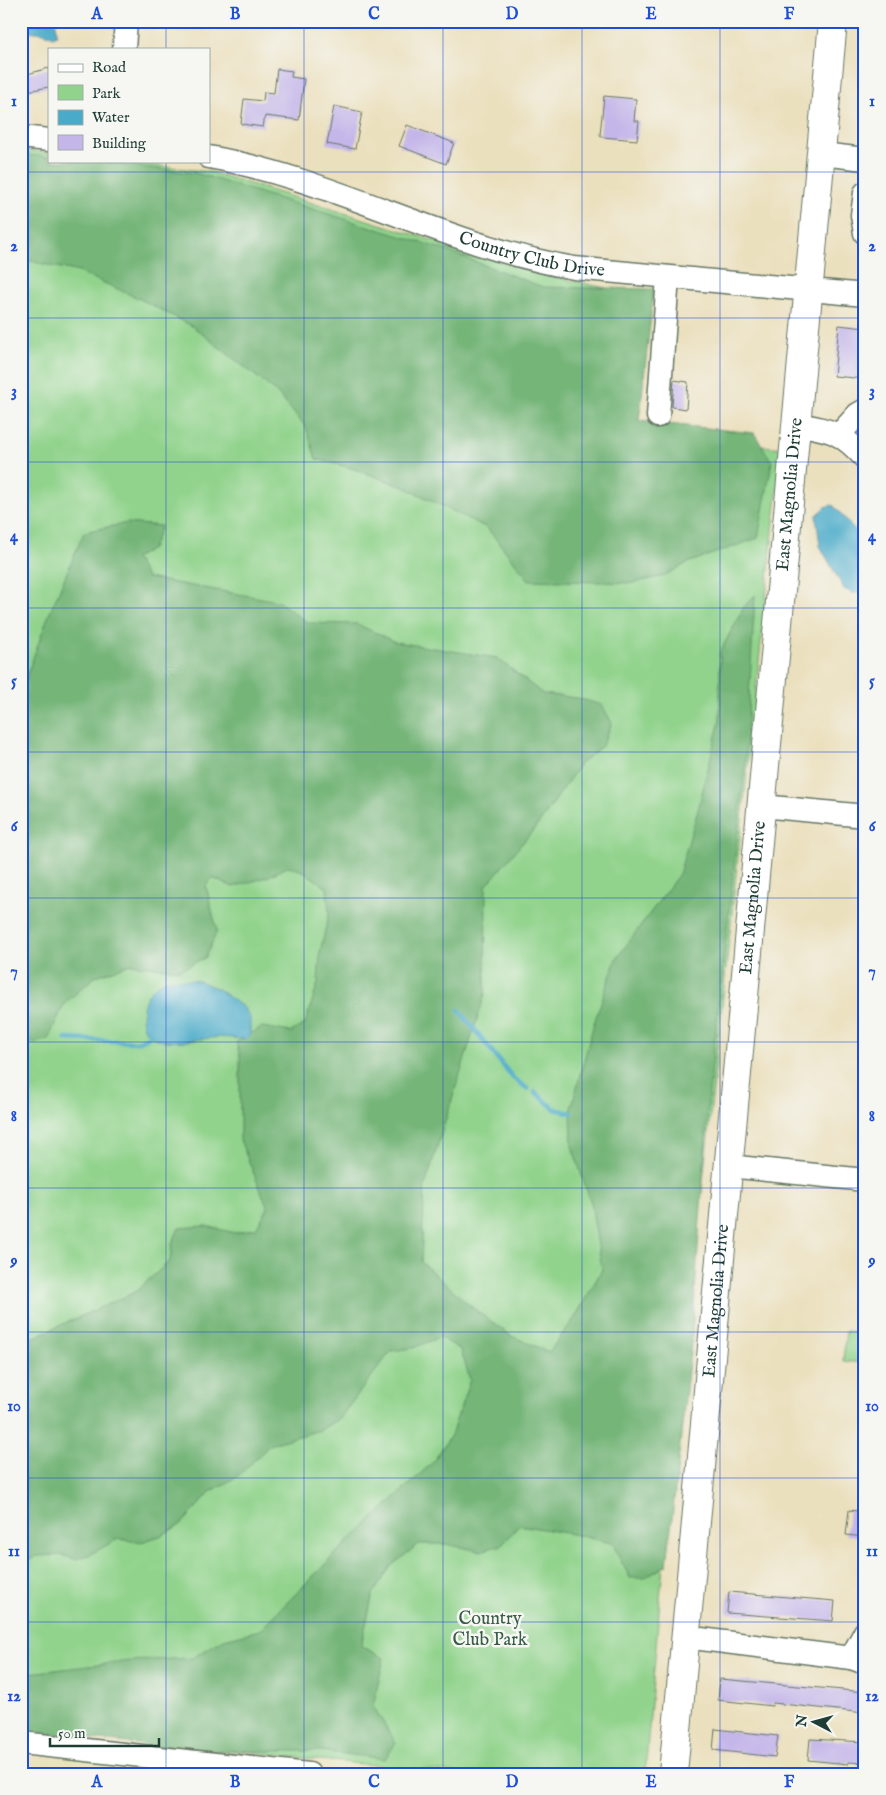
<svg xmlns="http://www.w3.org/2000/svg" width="886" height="1795" font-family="'IM FELL English',serif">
<rect width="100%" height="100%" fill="#f6f6f2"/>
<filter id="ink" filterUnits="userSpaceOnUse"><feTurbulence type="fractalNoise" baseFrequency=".02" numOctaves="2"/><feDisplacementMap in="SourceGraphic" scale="10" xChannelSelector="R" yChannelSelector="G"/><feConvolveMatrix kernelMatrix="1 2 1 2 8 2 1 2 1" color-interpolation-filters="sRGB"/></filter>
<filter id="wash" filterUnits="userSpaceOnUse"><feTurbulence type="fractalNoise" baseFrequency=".0096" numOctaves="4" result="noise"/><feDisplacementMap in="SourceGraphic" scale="20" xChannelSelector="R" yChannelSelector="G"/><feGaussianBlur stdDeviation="1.12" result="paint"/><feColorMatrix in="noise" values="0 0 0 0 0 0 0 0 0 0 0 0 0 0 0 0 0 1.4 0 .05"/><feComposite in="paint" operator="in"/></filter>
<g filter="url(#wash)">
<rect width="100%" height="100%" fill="#ebe0be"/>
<path fill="#91d38c" stroke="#588860" d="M21,150l28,3v8h70l92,11 338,104 95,20 -16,135 154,17 -114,1058 -23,268h-176l-139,-13 -309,-35z
M846,1331l19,2v30l-22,-2z"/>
<path fill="#74b578" stroke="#4a7956" d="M21,154l28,3v4h40l107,12 246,76 101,38 111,2 -15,132 115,12 18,29 -14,76 -71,25 -23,13 -31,7 -104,-3 -42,-52 -81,-40 -51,-19 -39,-10 -10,-32 -31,-36 -83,-65 -52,-27 -61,-27 -58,-13z
M127,523l34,3 -9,23 -17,9 12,20 131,23 30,22 49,1 38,18 102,16 46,36 34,4 25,7 10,18 -10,23 -22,18 -39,57 -55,65 -1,108 -60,192 -4,76 52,46 38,28 38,16 25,-33 28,-49 -11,-67 -19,-57 -1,-37 23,-86 22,-64 63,-85 19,-64 22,-91v-67l24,-45 11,-12 -10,172 -36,325 -17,242 -25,231 -23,13h-14l-18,-35 -40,-9 -53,-9 -17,20 -22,6 -35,-7h-26l-28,22 -18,28 -12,52 23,12 -11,48 23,37 -11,16 -65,-8h-121l-178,-20v-57l109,-13 62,-3 32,-19 36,-9 78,-79 95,-89 18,-27 19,-55 -9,-30 -21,-13 -27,11 -22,3 -51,67 -20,12 -49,14 -33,32 -28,16 -28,32 -22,12 -19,6 -23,-3 -29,16 -14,4 -15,-4 -24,1 -15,10v-223l114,-51 35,-31 2,-17 7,-16 27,-2 29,7 21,-5 12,-20 -28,-68v-84l-4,-14 26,-15 29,5 14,-8 13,-41 2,-31 9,-38 -2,-26 -22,-16 -16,-6 -22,11 -34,10 -21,-9 -6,8 11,45 -11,26 -26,13 -49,-6 -35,12 -32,28 -16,36 -27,5v-354l27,-74 36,-85z"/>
<path fill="#4aaac9" stroke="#34747e" d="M27,21l29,2 1,12 -4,2 -8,-4 -18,-2z
M833,505l32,36v52h-12l-9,-4 -24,-43 -4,-30 9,-9z
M171,979l28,2 17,7 27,19 7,10v18l-4,4c-11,0 -24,-3 -35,-1 -29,3 -79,15 -67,-34 4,-14 14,-22 27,-25z"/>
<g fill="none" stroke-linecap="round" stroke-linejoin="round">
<path stroke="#4aaac9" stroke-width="4.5" d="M459,1010l54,68 15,11
M65,1039l72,3 13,-6
M535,1092l20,17 16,4"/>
</g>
<g id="blocks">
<path fill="#c4b6e9" d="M49,68v19l-22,4 -3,-16z
M277,69l15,2 -1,6 13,2 -5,41 -34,-4 -2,11 -22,-3 3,-25 19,2 1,-9 10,1z
M604,96l32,3 -2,22h5l-2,19 -34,-3 -3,-2z
M334,106l28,6 -7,37 -28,-5z
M407,125l47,18 -8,21 -47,-18z
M839,325l26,3v51l-31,-3z
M674,380l14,2 -2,27 -14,-2z
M849,1510l16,2v25l-19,-2z
M729,1592l106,9 -2,20 -106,-8z
M720,1679l145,13v21l-92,-10 -1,3 -54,-6z
M715,1729l63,7 -3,21 -62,-7z
M810,1739l55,3v21l-17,-1v2l-40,-4z"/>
</g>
</g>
<g filter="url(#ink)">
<use href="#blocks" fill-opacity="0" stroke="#667664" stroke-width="1"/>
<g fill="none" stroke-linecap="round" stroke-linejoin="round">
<g stroke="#667664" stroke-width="25">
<g id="minor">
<path d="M124,49l2,-28"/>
<path d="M21,137l28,3"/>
<path d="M821,154l44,5"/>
<path id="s1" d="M209,157c125,22 238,89 365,111l291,27"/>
<path d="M865,193l-3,22 3,18"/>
<path d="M658,416l10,-139"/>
<path d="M796,424c35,6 44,7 69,34"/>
<path d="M839,435l19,-21 7,-4"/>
<path d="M762,806l103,10"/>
<path d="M728,1166l137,14"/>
<path d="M685,1637l166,21 14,5"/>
<path d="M851,1658l14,-26"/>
<path d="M21,1743l288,31"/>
</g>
</g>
<g stroke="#667664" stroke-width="30">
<g id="major">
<path id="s2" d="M673,1774l160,-1753"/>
</g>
</g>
<use href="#minor" stroke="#fff" stroke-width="22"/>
<use href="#major" stroke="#fff" stroke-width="28"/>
</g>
</g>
<path fill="none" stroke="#1d4ed8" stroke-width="1" stroke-opacity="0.55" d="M166,21v28M304,21v1753M443,21v1753M582,21v1753M720,21v1753M166,161v1613M21,172h844M21,318h844M21,462h844M21,608h844M21,752h844M21,898h844M21,1042h844M21,1188h844M21,1332h844M21,1478h844M21,1622h844"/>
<g text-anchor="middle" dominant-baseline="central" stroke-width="5" stroke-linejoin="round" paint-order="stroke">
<g font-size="18" fill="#1f3d34" stroke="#f6f6f2">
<text stroke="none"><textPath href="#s1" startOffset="338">Country Club Drive</textPath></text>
<text stroke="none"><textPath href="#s2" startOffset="1285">East Magnolia Drive</textPath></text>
<text stroke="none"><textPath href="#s2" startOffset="880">East Magnolia Drive</textPath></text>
<text stroke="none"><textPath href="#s2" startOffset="475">East Magnolia Drive</textPath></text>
</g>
<g font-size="18" fill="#365b46" stroke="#f6f6f2">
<text x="490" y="1619">Country<tspan x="490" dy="21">Club Park</tspan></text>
</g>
</g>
<rect width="886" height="1795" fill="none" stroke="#f6f6f2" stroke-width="55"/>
<rect x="48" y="48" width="162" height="115" fill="#f6f6f2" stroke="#a0aca6"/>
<rect x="58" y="64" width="25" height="8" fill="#ffffff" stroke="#a0aca6"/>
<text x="92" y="72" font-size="15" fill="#1f3d34">Road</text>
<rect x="58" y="85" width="25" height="15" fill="#91d38c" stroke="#a0aca6"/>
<text x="92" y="98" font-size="15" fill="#1f3d34">Park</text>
<rect x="58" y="110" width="25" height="15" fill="#4aaac9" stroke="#a0aca6"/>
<text x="92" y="122" font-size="15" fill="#1f3d34">Water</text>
<rect x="58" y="135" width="25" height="15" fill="#c4b6e9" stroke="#a0aca6"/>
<text x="92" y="148" font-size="15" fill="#1f3d34">Building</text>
<g transform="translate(814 1722) rotate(276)" stroke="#f6f6f2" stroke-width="4" paint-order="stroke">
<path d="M0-4L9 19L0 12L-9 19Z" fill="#1f3d34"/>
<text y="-8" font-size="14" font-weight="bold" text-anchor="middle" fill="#1f3d34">N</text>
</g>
<path d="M50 1738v8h109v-8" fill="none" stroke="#1f3d34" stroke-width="2.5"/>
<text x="58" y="1738" font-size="15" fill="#1f3d34" stroke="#f6f6f2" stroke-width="4" paint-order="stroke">50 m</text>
<rect x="28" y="28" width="830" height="1740" fill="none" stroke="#1d4ed8" stroke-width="2"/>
<g font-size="16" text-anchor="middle" font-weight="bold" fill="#1d4ed8">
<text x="97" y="19">A</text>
<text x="235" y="19">B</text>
<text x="374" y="19">C</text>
<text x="512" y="19">D</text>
<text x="651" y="19">E</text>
<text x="789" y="19">F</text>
<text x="14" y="106">1</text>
<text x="872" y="106">1</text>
<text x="14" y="251">2</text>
<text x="872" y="251">2</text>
<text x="14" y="396">3</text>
<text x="872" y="396">3</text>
<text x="14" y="541">4</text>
<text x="872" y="541">4</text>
<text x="14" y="686">5</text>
<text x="872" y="686">5</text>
<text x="14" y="831">6</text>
<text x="872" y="831">6</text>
<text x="14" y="976">7</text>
<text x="872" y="976">7</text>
<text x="14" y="1121">8</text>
<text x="872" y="1121">8</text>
<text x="14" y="1266">9</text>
<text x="872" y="1266">9</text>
<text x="14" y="1411">10</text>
<text x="872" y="1411">10</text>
<text x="14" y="1556">11</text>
<text x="872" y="1556">11</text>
<text x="14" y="1701">12</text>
<text x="872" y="1701">12</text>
<text x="97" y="1787">A</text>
<text x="235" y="1787">B</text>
<text x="374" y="1787">C</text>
<text x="512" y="1787">D</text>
<text x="651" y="1787">E</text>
<text x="789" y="1787">F</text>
</g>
</svg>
